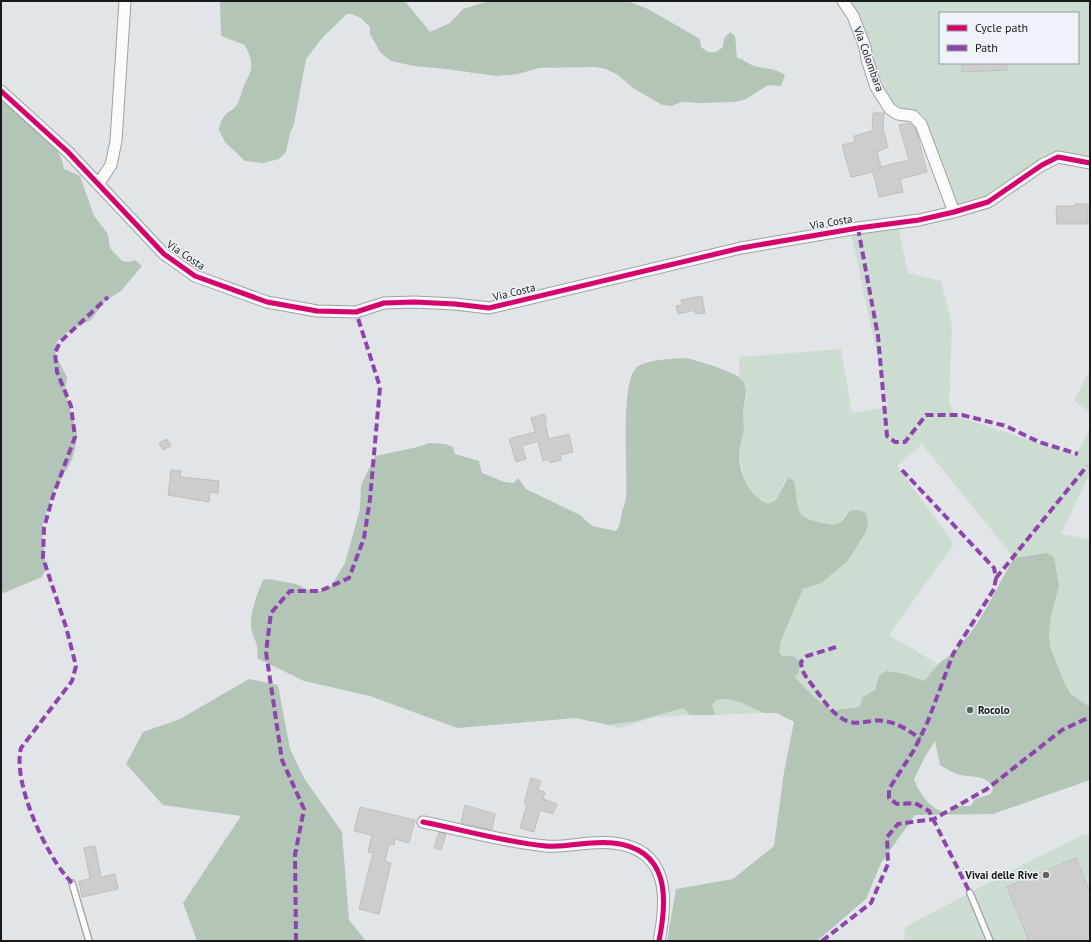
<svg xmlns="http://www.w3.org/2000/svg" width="1091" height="942" font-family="'PT Sans',sans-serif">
<rect width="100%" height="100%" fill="#e2e5e8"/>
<path fill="#cddcd1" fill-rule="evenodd" d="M844,1h246v159l-28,-5 -72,50 -1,5 -21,1 -22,-1 -22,-95 -30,-8 -12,-19 -18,-51zM940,13h138v50h-138z
M898,227l10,46 33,8 11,45 -3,76 6,14 121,39 14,-27v45l-29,61 29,5v168l-19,-13 -7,-12 -14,-36 -1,-14 2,-16 8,-30 -5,-29 -16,-3 -24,4 -92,-114 -25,22 57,78 -65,91 49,29 -9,13 -5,4 -19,-7 -28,10c-4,11 -13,10 -17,22 -4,1 -26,6 -30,4 -5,-2 -32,-27 -35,-32 -3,-5 -2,-15 -3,-22h-10l-3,-4 2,-12 22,-51 18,-6 26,-21 19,-30 2,-9 -2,-10 -21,2 -4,7 -6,3 -23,-4 -9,-3 -4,-5 -3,-18 -8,-18 -3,3 -9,20 -8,4 -9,-3 -6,-6 -8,-14 -6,-26 5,-30 -1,-13 4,-17 -1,-9 -7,-10v-19l102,-8 11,64 36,-6 -37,-174z
M1090,369v44l-16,-12z
M725,699l15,3 23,11 -48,2 -3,-10 5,-5z
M683,708l7,7 -35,2 -36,11 -11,-3 29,-4z
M1085,834l5,2v105h-186l1,-14 131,-69z"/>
<path fill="#b2c5b6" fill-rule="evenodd" d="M220,1h185l25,31 20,-9 13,-14 25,-8h139l21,8 52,30 1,8 7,5h8l7,-5 1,-9 6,-6 5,4 2,22c7,1 11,6 17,8 11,3 22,2 31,9l-4,11 -13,-1 -22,14 -11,3 -35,1 -19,-1 -9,4 -10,-1 -29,-17 -15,-13 -12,-6 -10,-2 -57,1 -21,6 -22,2 -50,-7 -32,-3 -23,-5 -11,-9 -10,-18v-7l-9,-9 -9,-4h-5l-24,23 -17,22 -12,65 -4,9 -4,19 -7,7 -16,4 -18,-2 -20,-19 -6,-12c2,-13 6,-15 15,-22 5,-4 5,-9 7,-14 7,-23 17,-22 4,-49l-24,-9z
M1,85c17,22 61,58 63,84l16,7 14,40 14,18 2,14 12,13 7,1 6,-2 7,6 -21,25 -16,10 -14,19 -22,11 -12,10 -2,9 2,8 10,19 -2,13 12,44 -2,16 -4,12 -19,32 -9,29 -1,10 4,35 -4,9 -41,17z
M686,358c10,2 48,14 54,20 11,11 4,20 3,34 0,5 1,10 1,15 -1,9 -4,18 -5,27 0,19 10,43 29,50l8,-4 12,-23 6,4c6,38 0,37 41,44l6,-3 9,-11 9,-1 7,3 2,10 -2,9 -19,30 -26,21 -18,6 -22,51 -2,12 3,4h10l7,5v11l-4,5c7,9 30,32 40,34 9,-4 16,-1 25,-5l3,-9 12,-7 4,-14 7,-5 19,3 19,7c6,-5 8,-11 14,-16 5,-6 14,-10 19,-16 25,-26 39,-61 57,-91l32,-5 8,4 5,29 -8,30 -2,16 1,14 14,36 7,12 19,13v73l-97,34 -78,1 -34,48 -15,36 -49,42h-150l9,-52 57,-10 41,-33 10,-74 10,-50 -17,-9h-14l-23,-11 -15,-3 -8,1 -5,5 3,10h-25l-7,-7 -46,13 -29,4 -32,-7 -119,10 -87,-32 -66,-15 -47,-23c3,-15 -5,-19 -6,-32 -1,-13 7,-35 12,-46l6,-1 27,5 12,6 13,1 10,-5 14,-23 15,-54 1,-24 14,-29 43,-9 11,-4 16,1 8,3 2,7 24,7 3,12 22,9 10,1 4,-5 8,11 54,26 12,11 24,5c5,-6 4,-11 6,-19 1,-5 4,-10 4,-15 2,-26 -6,-112 10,-129 9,-9 38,-9 50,-10zM935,741l5,24c7,4 13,8 20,10 15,3 25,-1 33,13l-2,6 -16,5 -4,7h-19l-3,7c-18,-2 -29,-18 -35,-34l12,-24z
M249,679l29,6 12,64 14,29 38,54 7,88 17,21h-169l-14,-38 58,-87 -78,-11 -37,-41 17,-32 37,-13z"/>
<path fill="#cdcdce" stroke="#bfbfc0" d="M962,63h45v7l-45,2z
M873,113h11l-1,16 5,18 -11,5 4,15 28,-7 -10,-35 10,-2 6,5 3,9 9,35 -27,7 3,13 -24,5 -6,-25 -22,5 -9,-32 13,-3 -1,-6 18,-5z
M1075,204h13v20h-31l-1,-18h19z
M702,296l3,17 -9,1 -1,-4 -17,4 -2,-8 6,-1 -1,-5z
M544,414l3,8 -2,1 4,16 20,-5 4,18 -13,3 1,5 -11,3 -1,-4 -6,2 -5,-20 -16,5 4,13 -10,3 -7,-23 26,-7 -4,-14z
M167,439l4,7 -8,4 -4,-7z
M171,470l10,1 -1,6 39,4 -1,12 -8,-1 -1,10 -41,-7z
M531,778l10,3 -3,9 7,2 -2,7 14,5 -4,10 -13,-4 -6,22 -14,-4 7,-24h-3z
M465,805l30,9 -3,16 -31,-7z
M360,807l55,13 -6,23 -14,-4 -1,6 -5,-1 -4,17 6,2 -12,51 -20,-5 14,-56 -5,-1 4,-17 -18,-4z
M439,832l7,2 -5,16 -7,-2z
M95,846l6,31 14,-3 3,15 -36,8 -3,-16 11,-2 -6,-31z
M1076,858l14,34v49h-61l-22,-54z"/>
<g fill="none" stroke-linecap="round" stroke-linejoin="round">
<g stroke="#9ea1a3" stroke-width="8">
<path id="service" d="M72,883l17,58
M970,893l20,48"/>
</g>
<g stroke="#9ea1a3" stroke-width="13">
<path id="minor" d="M843,1l10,15 12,31 2,12 9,28 14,22 8,5 15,2 8,8 33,88
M1,91l67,61 96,102 31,22 72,26 50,9 39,1 28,-9 30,-1 41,2 34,4 252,-60 117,-20 61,-8 35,-8 34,-10 54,-37 16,-8 32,6
M99,183l12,-18 5,-24 9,-140
M423,822c41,8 81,20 123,24 22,2 44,-6 67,-3 56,6 55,54 46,98"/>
</g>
<use href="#service" stroke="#fbfbfc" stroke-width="5.5"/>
<use href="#minor" stroke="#fbfbfc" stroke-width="11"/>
<path stroke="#8e44ad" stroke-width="4" stroke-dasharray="8 4" stroke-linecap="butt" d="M858,228l20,108 9,100 8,6h10l21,-27h36l44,11 33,16 39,12
M902,470l92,98 2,10 -2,11 -41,65 -25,67 -14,29 -25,39v9l8,6 18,-1 14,8 41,82
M996,578l91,-112
M836,647l-29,9 -6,6c0,11 8,18 14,27 9,12 20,29 35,33 8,2 14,0 22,-1 17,-3 35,7 48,18
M72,883c-25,-25 -60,-100 -51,-135l51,-67 4,-15 -10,-39 -23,-69 1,-30 9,-32 22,-59 -4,-31 -14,-34 -2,-19 5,-11 48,-45
M296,941l-1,-86 9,-46 -22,-49 -16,-108 5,-39 19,-22h30l29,-13 15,-40 6,-39 10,-112 -24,-75
M822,941l49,-38 17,-39 -1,-27 11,-13 36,-5 53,-30 75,-59 28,-13"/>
<g stroke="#edf3f8" stroke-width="8">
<path id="cycleway" d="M1,91l67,61 96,102 31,22 72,26 50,9 39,1 28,-9 30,-1 41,2 34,4 252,-60 117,-20 61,-8 35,-8 34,-10 54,-37 16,-8 32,6
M423,822c41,8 81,20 123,24 22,2 44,-6 67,-3 56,6 55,54 46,98"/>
</g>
<use href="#cycleway" stroke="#d6006c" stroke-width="5"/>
</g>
<g fill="#5e6062" stroke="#edf3f8" stroke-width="1.5">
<circle cx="970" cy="710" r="4"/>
<circle cx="1046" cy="875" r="4"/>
</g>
<g text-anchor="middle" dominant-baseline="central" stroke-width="3" stroke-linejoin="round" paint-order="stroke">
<g font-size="11" fill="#17191a" stroke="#edf3f8">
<text transform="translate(869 59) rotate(70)">Via Colombara</text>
<text transform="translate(831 222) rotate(-10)">Via Costa</text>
<text transform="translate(186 255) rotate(34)">Via Costa</text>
<text transform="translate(514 292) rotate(-14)">Via Costa</text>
</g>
<g font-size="11" font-weight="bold" fill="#17191a" stroke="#edf3f8" text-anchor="start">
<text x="978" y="710">Rocolo</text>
<text x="1038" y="875" text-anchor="end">Vivai delle Rive</text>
</g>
</g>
<rect width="1091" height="942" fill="none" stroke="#17191a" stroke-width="4"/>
<rect x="939" y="12" width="140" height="52" fill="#edf3f8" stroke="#979c9f"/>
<rect x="947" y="25" width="20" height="6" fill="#d6006c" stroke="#979c9f"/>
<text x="975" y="32" font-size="12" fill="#17191a">Cycle path</text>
<rect x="947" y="45" width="20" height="6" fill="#8e44ad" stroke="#979c9f"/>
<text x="975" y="52" font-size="12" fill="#17191a">Path</text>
</svg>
